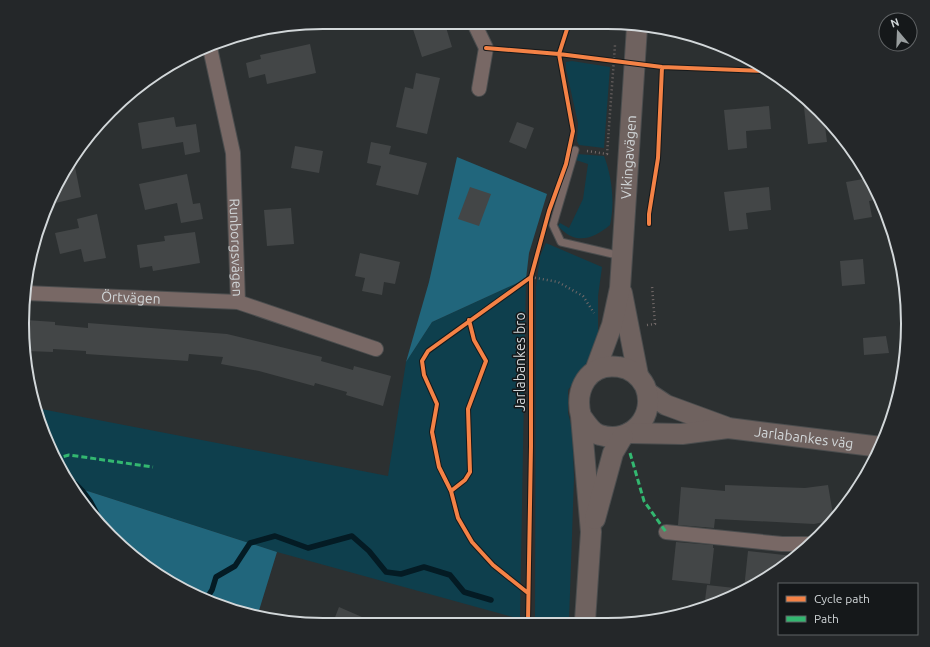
<svg xmlns="http://www.w3.org/2000/svg" width="930" height="647" font-family="Ubuntu,sans-serif">
<rect width="100%" height="100%" fill="#2c3031"/>
<path fill="#0e3f4d" d="M572,61l38,6 -6,81 -25,-3 -2,-4 1,-18 -12,-54v-7z
M577,154l27,2c8,21 11,47 6,69 -18,15 -35,20 -52,1l2,-3 9,5 14,-29 5,-35 -12,-4z
M546,243l56,24 -4,29v49l-5,11 -25,34v23l4,16 2,49 -5,143h-34l1,-334 4,-31z
M526,279l-6,340 -243,-67 -202,-65 -22,-30 -17,-49 352,68 18,-114 26,-40z"/>
<path fill="#21667c" d="M457,157l90,37 -18,59 -3,26 -94,43 -26,40 23,-80z
M75,487l202,65 -20,65 -49,-15 -52,-28 -46,-37z"/>
<g fill="none" stroke-linecap="round" stroke-linejoin="round">
<path stroke="#041b24" stroke-width="5.5" d="M68,478c15,10 26,27 32,44
M205,601l7,-11 4,-13 19,-11 15,-23 25,-7 33,12 44,-12 17,15 17,21 15,2 23,-7 26,8 14,17 27,8"/>
</g>
<path fill="#434647" d="M411,23l34,1 7,23 -30,10z
M310,44l6,29 -49,11 -2,-10 -16,4 -3,-15 15,-4 -1,-4z
M416,73l24,5 -13,56 -31,-7 9,-40 8,2z
M803,98l17,12 12,15 -7,1 2,16 -19,2z
M769,106l2,23 -25,2 1,17 -19,2 -4,-40z
M174,117l2,10 20,-3 4,28 -15,3 -2,-13 -41,7 -4,-26z
M517,122l17,6 -8,21 -17,-7z
M371,142l20,4 -2,8 38,9 -9,32 -42,-10 5,-19 -14,-3z
M295,146l28,5 -4,22 -28,-5z
M74,162l7,35 -34,8z
M187,174l6,30 7,-1 3,16 -22,4 -4,-20 -32,7 -6,-26z
M869,178l11,21 -11,2 3,16 -18,3 -8,-38z
M470,187l21,7 -12,32 -21,-7z
M769,187l2,23 -25,3 2,16 -19,2 -5,-39z
M291,208l3,36 -27,2 -3,-36z
M97,214l9,44 -22,4 -3,-13 -21,5 -5,-21 24,-5 -2,-9z
M195,232l5,31 -47,8 -1,-5 -12,2 -3,-23 28,-4 -1,-5z
M360,253l40,9 -5,22 -11,-2 -2,13 -20,-4 3,-13 -10,-2z
M863,259l2,25 -23,2 -2,-25z
M26,320l29,2v3l33,3v-5l139,11 95,23 -1,4 32,9 1,-4 37,10 -8,30 -37,-11 1,-3 -32,-9 -1,3 -55,-15 -38,-7 2,-7 -34,-3 -1,7 -102,-7v-3l-33,-2v3l-26,-1z
M886,336l3,17 -25,2 -1,-17z
M725,485l80,3 23,-3 6,35 -20,4 -99,-5 -1,9 -36,-3 3,-38 44,4z
M676,542l37,3v3h1l-4,36 -38,-4z
M748,551l45,5 -53,38 -22,7 -13,-1 2,-15 37,4z
M339,607l39,17 -46,1z"/>
<g fill="none" stroke-linecap="round" stroke-linejoin="round">
<g stroke="#4b4d4e" stroke-width="9">
<path id="lane" d="M575,150l-22,75 8,17 60,14"/>
</g>
<g stroke="#4b4d4e" stroke-width="16">
<g id="street">
<path d="M475,25l11,23 -7,41"/>
<path id="s1" d="M210,48l23,105 5,149"/>
<path id="s2" d="M25,293l213,9 138,47"/>
<path d="M666,532l116,12h27"/>
</g>
</g>
<g stroke="#4b4d4e" stroke-width="22">
<g id="secondary">
<path d="M622,293l16,82"/>
<path id="s3" d="M595,371l17,-46 8,-37 17,-261"/>
<path d="M648,393l18,12 60,22"/>
<path d="M581,416c5,7 11,17 19,19 32,10 57,-20 45,-49 -5,-10 -15,-18 -26,-19 -31,-5 -45,23 -38,49l10,116 -6,89"/>
<path id="s4" d="M629,433l53,1 46,-6 153,19"/>
<path d="M595,519l18,-66 10,-17"/>
</g>
</g>
<path stroke="#736a69" stroke-width="2.5" stroke-dasharray="1 3" stroke-linecap="butt" d="M587,151l20,3 8,-109
M531,277l27,5 25,14 11,17
M647,325l8,-1 -3,-38"/>
<use href="#lane" stroke="#786865" stroke-width="7"/>
<use href="#street" stroke="#786865" stroke-width="14"/>
<use href="#secondary" stroke="#6f625f" stroke-width="20"/>
<path stroke="#33b770" stroke-width="3" stroke-dasharray="6 3" stroke-linecap="butt" d="M630,453l14,48 22,31
M55,459l14,-4 84,12"/>
<g stroke="#15181a" stroke-width="6">
<path id="cycleway" d="M486,48l73,6 103,13 103,4
M649,224v-10l9,-56 4,-91
M451,491l14,-11 5,-8 -2,-63 18,-48 -12,-21 -5,-20
M528,593l-35,-28 -21,-23 -14,-24 -7,-27 -12,-24 -7,-35 5,-28 -13,-29 -2,-14 6,-10 103,-74
M528,622l3,-176v-169l18,-66 17,-47 7,-33 -14,-77 9,-28"/>
</g>
<use href="#cycleway" stroke="#f48246" stroke-width="4"/>
</g>
<g text-anchor="middle" dominant-baseline="central" stroke-width="3" stroke-linejoin="round" paint-order="stroke">
<g font-size="14" fill="#d2d7d9" stroke="#15181a">
<text stroke="none"><textPath href="#s3" startOffset="218">Vikingavägen</textPath></text>
<text stroke="none"><textPath href="#s1" startOffset="202">Runborgsvägen</textPath></text>
<text stroke="none"><textPath href="#s2" startOffset="106">Örtvägen</textPath></text>
<text transform="translate(520 362) rotate(-90)">Jarlabankes bro</text>
<text stroke="none"><textPath href="#s4" startOffset="176">Jarlabankes väg</textPath></text>
</g>
</g>
<path d="M0 0H930V647H0ZM323 29H607A294 294 0 0 1 901 323V324A294 294 0 0 1 607 618H323A294 294 0 0 1 29 324V323A294 294 0 0 1 323 29Z" fill="#242729" fill-rule="evenodd"/>
<path fill="none" stroke="#d2d7d9" stroke-width="2" d="M323 29H607A294 294 0 0 1 901 323V324A294 294 0 0 1 607 618H323A294 294 0 0 1 29 324V323A294 294 0 0 1 323 29Z"/>
<rect x="778" y="583" width="140" height="52" fill="#15181a" stroke="#616466"/>
<rect x="786" y="596" width="20" height="6" fill="#f48246" stroke="#616466"/>
<text x="814" y="603" font-size="12" fill="#d2d7d9">Cycle path</text>
<rect x="786" y="616" width="20" height="6" fill="#33b770" stroke="#616466"/>
<text x="814" y="623" font-size="12" fill="#d2d7d9">Path</text>
<g transform="translate(898 32) rotate(341)"><circle r="19" fill="#15181a" stroke="#616466"/>
<path d="M0-3L7 15L0 10L-7 15Z" fill="#989d9e"/>
<text y="-6" font-size="11" font-weight="bold" text-anchor="middle" fill="#d2d7d9">N</text>
</g>
</svg>
